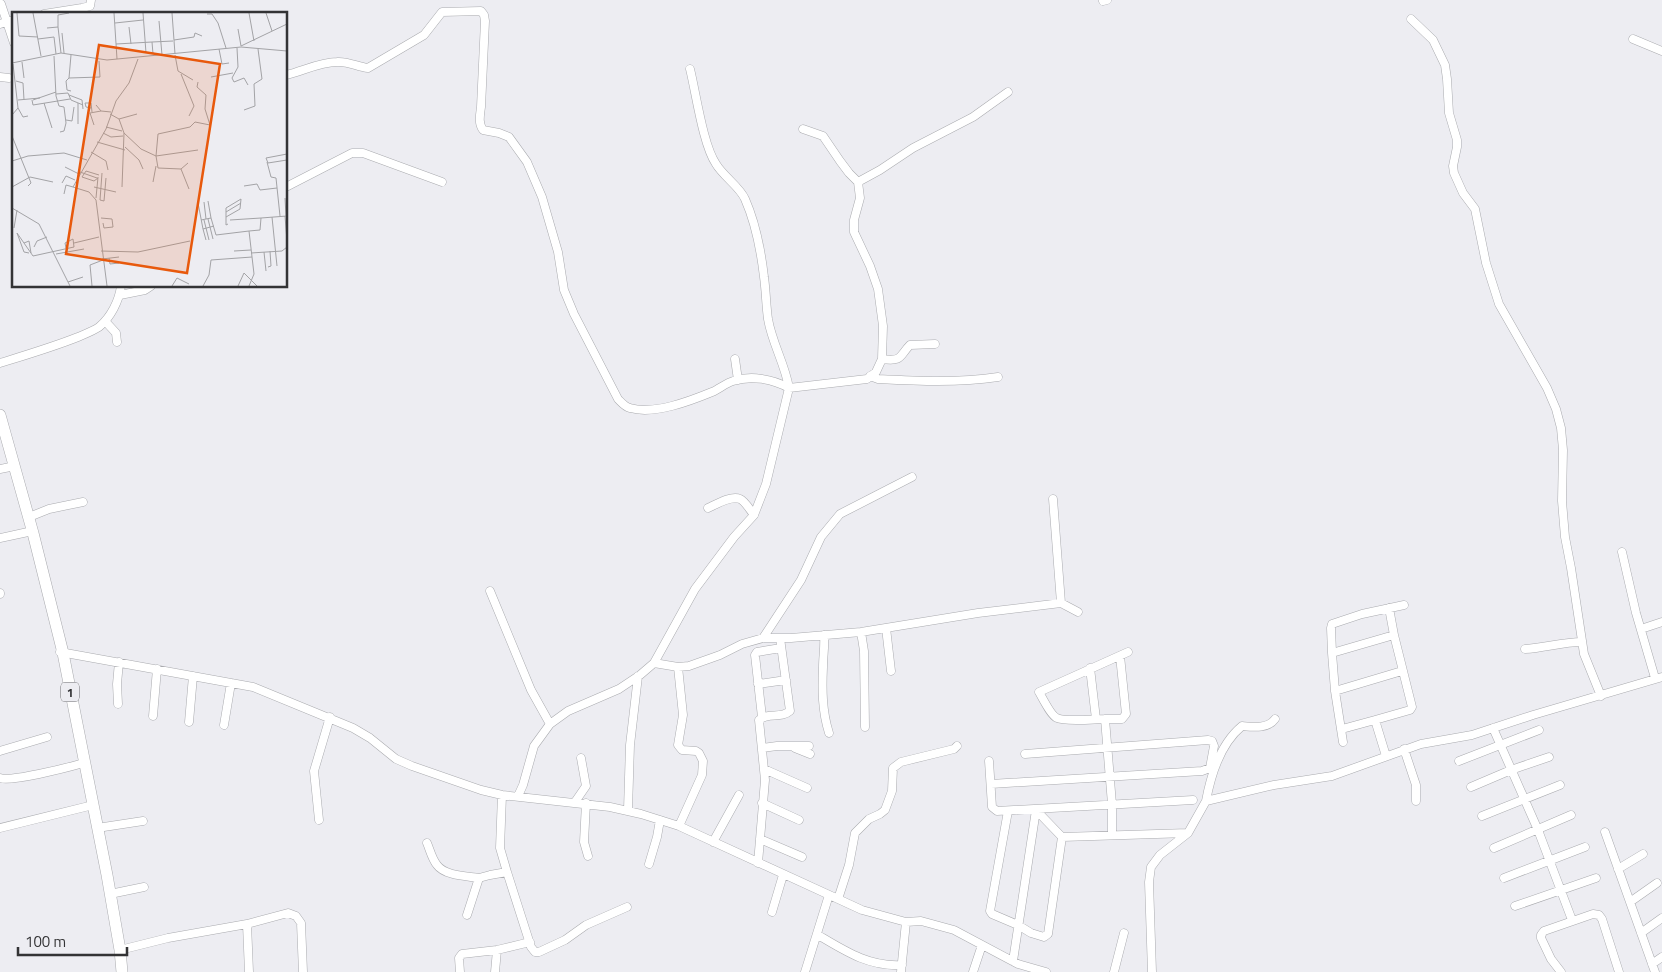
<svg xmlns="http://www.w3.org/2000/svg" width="1662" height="972" font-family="'Titillium Web',sans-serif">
<rect width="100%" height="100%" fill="#ededf2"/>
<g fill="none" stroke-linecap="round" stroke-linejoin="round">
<g stroke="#aaabaf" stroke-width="9">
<path id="minor" d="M1103,1l4,-1
M1,4l13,39
M44,14l38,-6 8,-2 1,-6
M1411,19l22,21 12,25 2,14 2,34 8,27v7l-4,19 1,7 9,20 12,16 11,54 13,41 48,84 9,21 5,19 2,22 -1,51 3,36 6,31 13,86 17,42
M0,24l14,-4
M1633,39l29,12
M690,69c6,24 13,76 26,95 7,12 24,23 29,35 11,25 16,52 19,78 2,14 2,28 4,42 4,24 17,45 21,69l78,-9 9,-7 6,-13 1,-33 -5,-37 -8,-23 -16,-34v-12l6,-22 -2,-16 -9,-9 -9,-12 -17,-25 -20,-7
M286,75c17,-4 34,-13 51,-13 11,-1 21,5 31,6l56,-33 18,-23 39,-1 3,4 1,6 -4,86c-1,8 -3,16 2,23l16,3 10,4 18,25 15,35 16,55 6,38 10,24 44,85c3,3 7,8 12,9 24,7 60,-7 82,-16 7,-3 14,-9 21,-11 18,-6 40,-2 56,7l-23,96 -12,31 -20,22 -39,52 -41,74 -14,12 -21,14 -51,22 -18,13 -16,22 -11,39 -5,11
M0,77l9,1
M858,182l22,-12 33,-22 60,-31 35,-25
M286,187l66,-34h11l79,29
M120,295l25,-5 6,-4
M105,321l11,12 1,9
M735,359l3,21
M882,359c21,3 17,-3 28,-14l25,-1
M0,363c26,-8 53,-16 78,-26 7,-3 15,-6 21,-10 12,-10 20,-26 22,-41
M870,376l8,3c40,2 80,4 120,-2
M0,469l10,-2
M1053,499l8,104
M708,508c7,-3 23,-13 32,-9 5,2 10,11 14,16
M29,517l20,-8 34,-7
M0,538l28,-6
M1622,552l14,61 19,65
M490,591l41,99 19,34
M0,594v-1
M1389,608l5,27
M886,628l5,43
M1641,629l21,-7
M861,632l3,19 1,76
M824,635c1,11 -1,21 -1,32 -1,22 -1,44 6,66
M763,638l38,-58 20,-43 19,-23 72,-37
M1525,649c20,-1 37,-7 57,-7
M60,652l193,35 100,41 17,10 26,21 16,7 69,24 21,5 108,12 31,7 38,12 183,84 44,12 15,-1 33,9 64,34 28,8
M1332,653l-1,-25 1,-4 30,-10 42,-9
M654,663l24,4 11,-1 31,-11 22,-11 21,-6h28l70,-6 117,-19 83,-10 17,9
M678,667l5,48 -5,30 4,5 14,1 3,2 4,8 -1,14 -23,51
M1090,668l6,51
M758,684l28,-4
M1335,691l67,-20
M118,704l-1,-20 2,-22
M153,716l4,-47
M762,717l-7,-62 2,-3 24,-4
M1105,719c-10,0 -40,3 -48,-1 -6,-2 -15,-21 -18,-26l89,-40
M189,722l4,-46
M224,725l7,-42
M1493,728l45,102 34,90
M1342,729l33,-9 11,36
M1343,742l-8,-51 -3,-38 62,-18 18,72 -2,3 -35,10
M762,748l15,-2h32
M795,748l15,6
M1404,749l12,36v16
M0,751l47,-14
M989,761l3,46 5,4 196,-11
M1459,761l80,-31
M764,769l43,19
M0,778c11,4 66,-10 80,-14
M991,784l211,-13 8,-3 4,-22 -2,-5 -4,-1 -183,14
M1471,787l40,-17 38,-13
M1206,801c5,-27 14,-57 36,-75 11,1 26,3 33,-7
M575,802l11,-16 -5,-28
M586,803l-2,39 4,14
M762,803l37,17
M628,810l2,-65 8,-69
M1008,811l-18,100 2,3 26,11 13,8 13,4 4,-3 14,-97 -26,-27
M1482,816l78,-31
M319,820l-5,-49 16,-54
M0,828l89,-22
M97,828l46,-7
M1605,832l50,140
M1112,835v-31l-7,-85h17l4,-5 -6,-58
M1062,837l126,-4
M760,839l42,18
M713,842l26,-47
M427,843c3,7 5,16 10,22 8,11 30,11 42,13
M1494,848l77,-33
M758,863l7,-83 -6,-60c9,-8 22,-1 31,-9l-10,-73
M649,864l8,-27 3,-17
M1618,869l25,-15
M507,872l24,75 4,5h4l26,-12 21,-15 41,-18
M1504,878l81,-31
M110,894l34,-7
M838,899l11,-34 6,-32 14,-14 11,-5 5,-4 7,-19 1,-23 8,-6 53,-13 3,-3
M1630,902l27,-19
M1515,906l81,-28
M772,912l11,-37
M467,915l12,-37 11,-3 17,-3 -7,-24 2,-53
M247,924l41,-11 8,3 5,7 2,49
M1641,933l21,-15
M818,935c27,16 51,32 84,30
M120,950l48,-12 79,-14 2,48
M1013,961l23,-151
M1652,964l10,-7
M460,972l-1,-14 3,-4 35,-4 33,-8
M495,972l2,-22
M805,972l24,-77
M901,972l5,-50
M973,972l9,-27
M1114,972l10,-39
M1152,972l-3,-90 2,-15 9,-12 28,-22 18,-32 68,-16 58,-9 89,-32 51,-9 61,-20 129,-38
M1561,972l-10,-13 -10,-21v-3l3,-4 49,-17 6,1 3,4 17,53"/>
</g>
<g stroke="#aaabaf" stroke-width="12">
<path id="highway" d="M0,415l33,118 30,120 44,222 13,75 2,22"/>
</g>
<use href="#minor" stroke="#fff" stroke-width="8"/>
<use href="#highway" stroke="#fff" stroke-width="11"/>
</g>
<g text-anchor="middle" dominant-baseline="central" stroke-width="5" stroke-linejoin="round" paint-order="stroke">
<rect fill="#ededf2" stroke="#6b6b6e" stroke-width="1" x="61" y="682.5" width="18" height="19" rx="4"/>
<g font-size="12" font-weight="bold" fill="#333335">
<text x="70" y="692">1</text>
</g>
</g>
<g transform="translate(12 12)">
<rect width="275" height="275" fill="#ededf2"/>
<path fill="none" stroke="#a3a3a6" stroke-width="1" d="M5,1l2,23 19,1M21,1l8,43M102,1l3,46M131,1l3,40M160,1l3,41M237,1l5,28M254,1l6,18M195,2h5l6,9 8,25M147,9l3,34M103,11l28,-3M46,15v-12l11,-2M117,15l2,17M35,16l11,-1 3,26M226,17l3,17M50,21l2,20M26,27l16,-2 2,17M162,28l20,-3 1,-4 7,3M140,30l21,-1M104,32l36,-2 1,12M229,34l46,-22M225,36l1,19 -6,11 2,4 10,-4 4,7M207,37l3,15 7,-1M59,43l-2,23 31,-1 -1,-16M163,43l3,16 15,9M42,44l2,40 3,10 5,1 2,16 -2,8 -4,1M10,50l2,16M0,51l49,-10 46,7 134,-13 46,4M169,62l13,32 -5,10M199,65l22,-4M57,66l-3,3 1,9 4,1M4,69l7,2 1,17M44,82l12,-1 3,7 12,5M57,83l13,5 1,9M6,88l22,-2M20,88l1,5 37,-6M21,88l23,-8M32,91l8,25M84,93l5,6 10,1M6,96l5,9 5,-1M79,96l-5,-1 -1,-4h6l1,9M232,98l11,-4 -1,-22 8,-5 -4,-30M98,102l9,5 5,14 17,16 15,7 2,-22 32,-7 5,-5 15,3 -5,-16 1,-14 -9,-8 1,-5M0,103l6,-7 -5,-44M107,107l18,-5M54,108l6,1 2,-14M66,112v-21M82,113l-4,-12 11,-2M94,115l16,4M91,121l8,4 12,-1M0,124l19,47 -3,3M85,130l28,8M113,135l14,13 4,9M79,140l15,9 2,9M275,142l-21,4 2,5 19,-3M0,149l16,-5 36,-3 23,7M255,150l4,15 5,1 4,38M176,151l-7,6 -23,-1 -2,-12 42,-6M53,155l14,7M169,157l8,20M68,160l17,6M90,161l-2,27 4,1M86,166l-4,3 -12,-4 4,-6 13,4M141,170l3,-16M50,171l4,-7 9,4M232,174l13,-2 3,6 17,-2M0,175l18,-10 23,5M82,175l22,5M110,175l2,-54M52,182l2,-9 7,2M84,186l2,-21M273,186l1,18M92,189l2,-23M196,189l3,17M192,190l2,17M186,191l5,26M0,196l27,16 31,62M214,200l15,-9M273,204l2,25M214,205l14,-8 1,-10 -15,9v17l2,-1M260,205l5,49M89,206l11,1 1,8 -9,1 -1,-5M196,207l5,20M189,208l10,-2 5,17 33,-4M192,208l5,20M218,208l31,-2M2,216l3,-18M194,228l-3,-11 11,-3M12,231l5,-2 2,12M62,231l25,-6M22,235l3,-6 10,-4M89,239l37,1 52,-11M222,239l17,-1M252,240l2,19M17,241l-5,-1 -7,-19 16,23 41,-9 -1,-8 -8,4 1,5M239,241l31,-2 5,-4M44,242l28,-5M97,246l1,6 9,-1M90,247l17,-2M256,255l3,-1 -1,-15M56,270l15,-5M80,274l-2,-21 13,-5M95,274l-11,-86 -7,-8 -16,-5 33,-58 10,-28 13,-18 9,-24M160,274l5,-8 12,6M191,274l6,-11 2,-15 41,-3M226,274l6,-13 13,13M237,274l5,-12 -5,-43 11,-1 1,-12 26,-2"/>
<path fill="#e8590c" fill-opacity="0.15" stroke="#e8590c" stroke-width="2.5" d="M87,33l121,19 -33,209 -121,-19z"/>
<rect width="275" height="275" fill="none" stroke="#333335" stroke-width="2.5"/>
</g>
<path d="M18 947v8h109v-8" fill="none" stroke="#333335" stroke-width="2.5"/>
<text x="25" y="947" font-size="15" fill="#333335" stroke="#ededf2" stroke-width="4" paint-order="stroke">100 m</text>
</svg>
